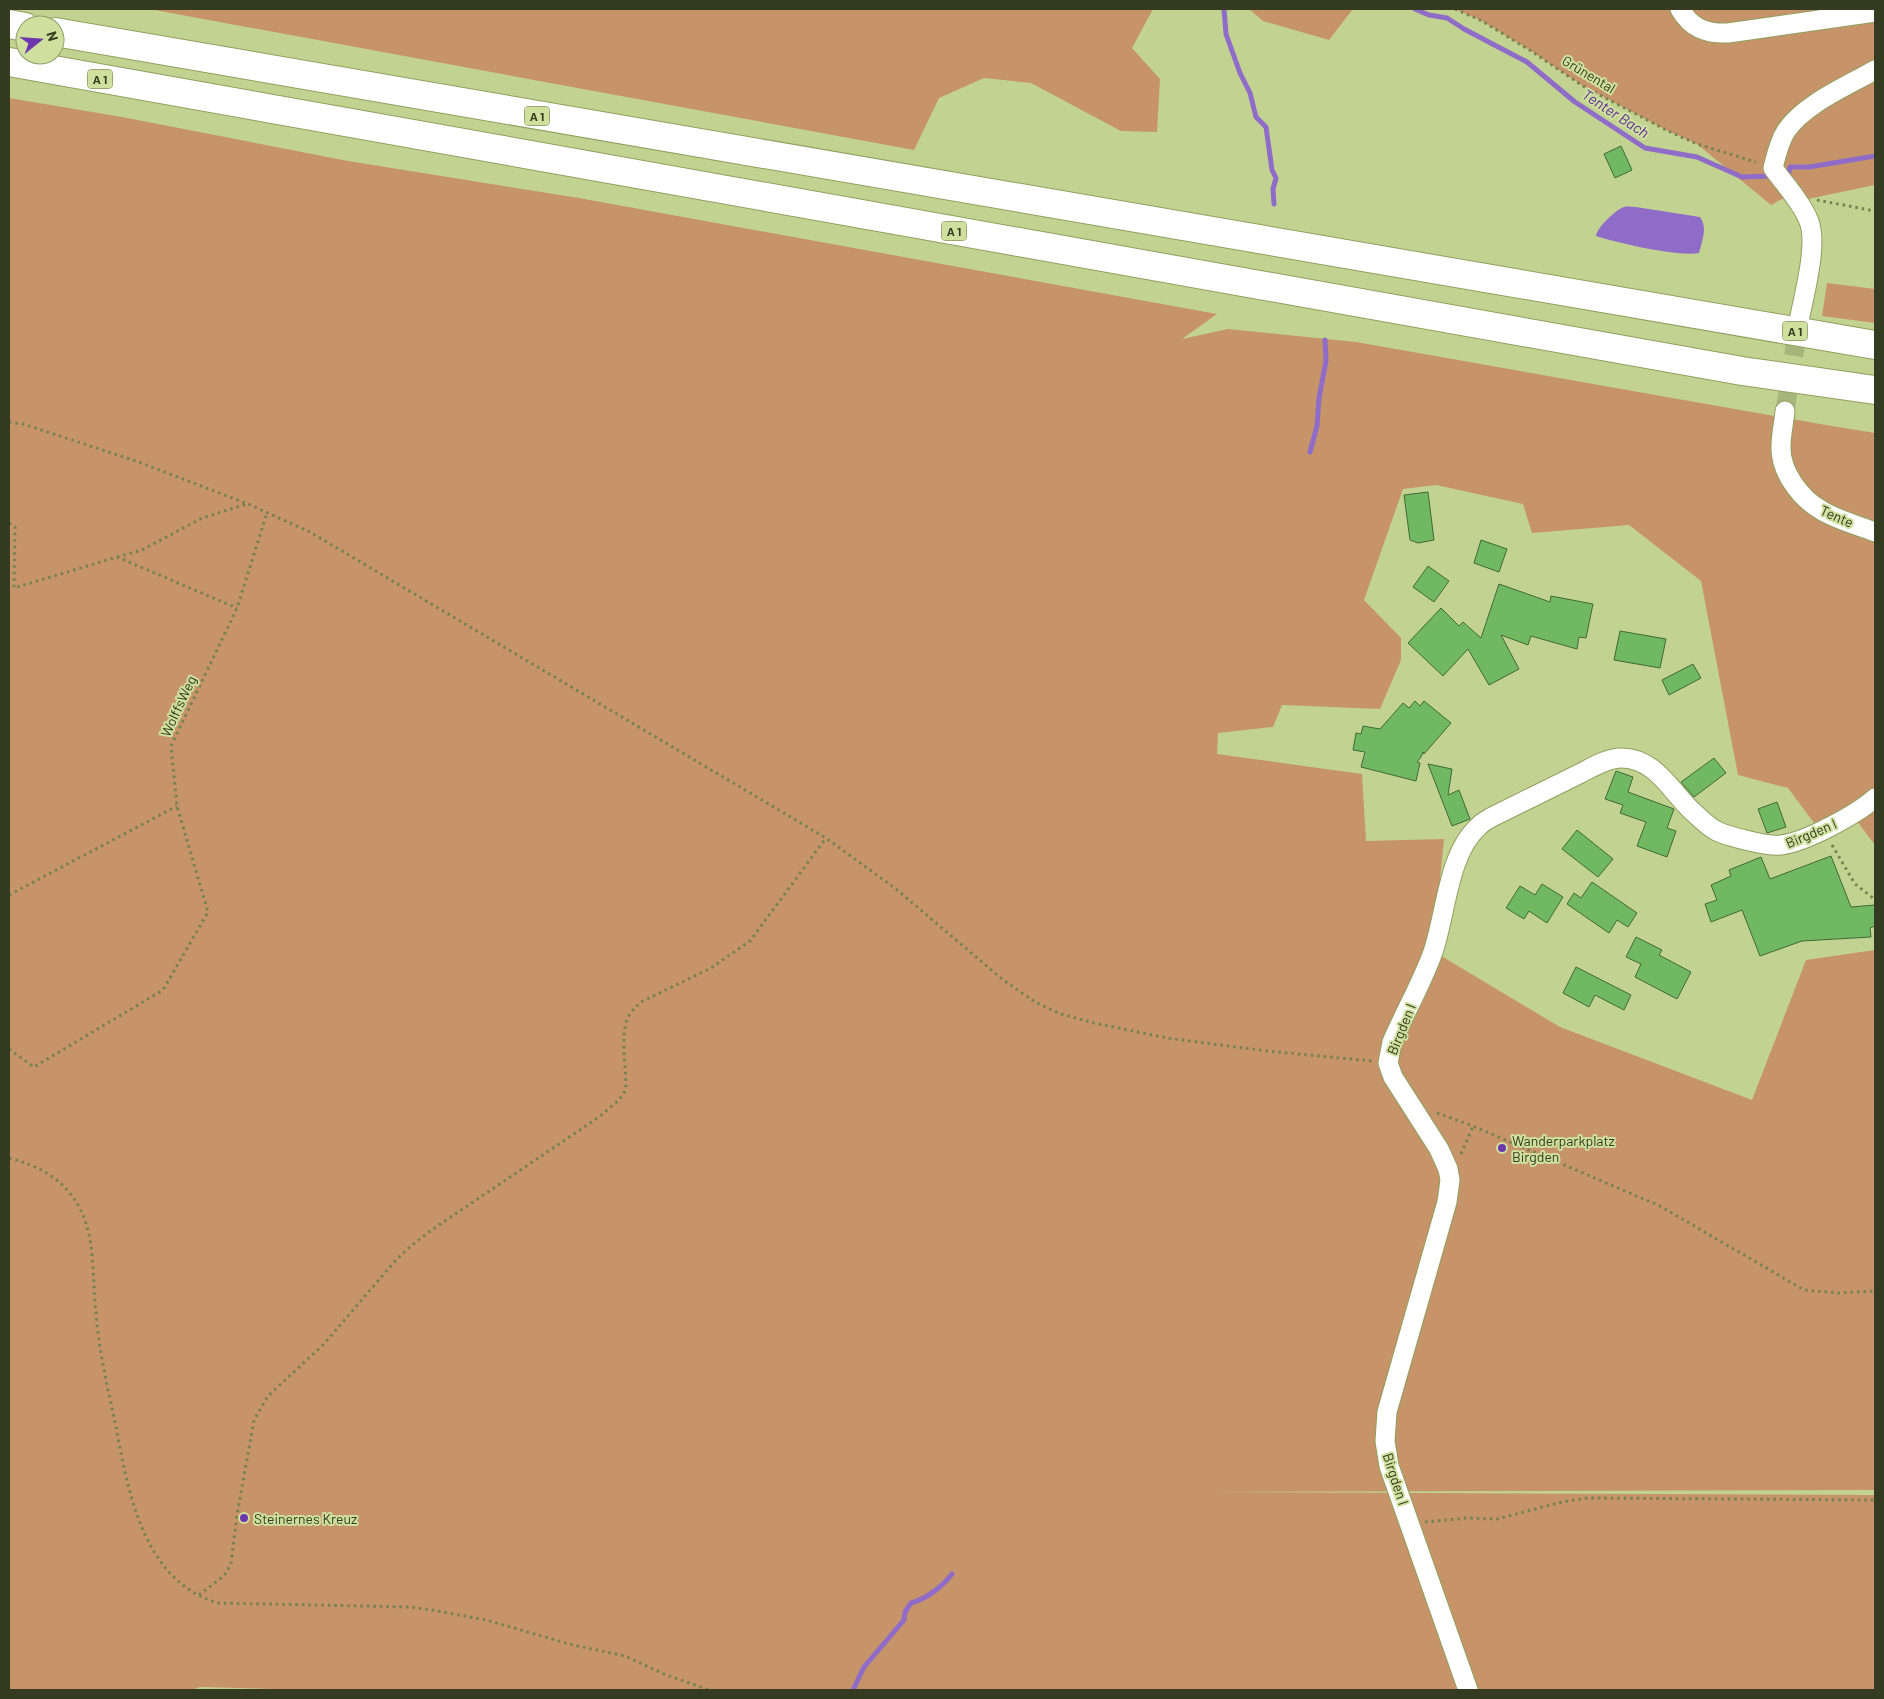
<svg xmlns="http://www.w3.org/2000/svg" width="1884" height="1699" font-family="Barlow,sans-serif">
<rect width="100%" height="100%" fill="#c2d391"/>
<path fill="#c79469" d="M149,9h1004l-21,39 28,31 -3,53 -36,-1 -90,-48 -47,-5 -45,20 -25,52z
M1249,9h104l-24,31 -66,-19z
M1455,9h420v176l-72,15 -21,-1 -11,6 -74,-61 -29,-13 -85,-45 -52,-35 -49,-30z
M9,98l113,19 226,44 231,37 638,116 -35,25 46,-10 128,13 464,82 55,9v412l-28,-37 -33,15 -26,-35 -50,-13 -37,-194 -72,-56 -97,8 -9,-29 -87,-19 -33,4 -39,111 37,38v22l-21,49 -98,-4 -9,22 -55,6 -1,21 145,20 4,67 78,-2 -11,112 127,76 192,73 54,-140 69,-10v540l-672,2 672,3v195h-1571l-104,-3 -8,3h-183z
M1827,283l48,6v34l-53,-7z"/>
<path fill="#906cc9" d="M1636,207l64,10c8,11 2,24 -1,36 -21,4 -81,-10 -103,-17 1,-8 19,-26 28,-29 3,-1 8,0 12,0z"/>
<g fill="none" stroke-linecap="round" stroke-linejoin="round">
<path stroke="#906cc9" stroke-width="5" d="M1224,9l2,25 14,39 10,20 6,24 10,10 6,43 4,8 -3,11 1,15
M1415,9l14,6 18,3 17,11 63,33 48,40 70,46 52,9 45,20 30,-1
M1783,176h5l2,-9h19l66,-11
M1310,452l7,-26 2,-28 7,-37 -1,-21
M853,1690l11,-23 40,-47 1,-8 6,-9c15,-4 31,-16 41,-29"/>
</g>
<path fill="#70b861" stroke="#416938" d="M1621,146l11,24 -17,8 -11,-24z
M1428,492l6,48 -16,3 -8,-3 -6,-45z
M1481,540l26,9 -8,23 -25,-9z
M1428,566l21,15 -15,21 -21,-15z
M1499,584l51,18 1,-6 42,8 -7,34 -7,-1 -2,12 -46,-13 -3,9 -27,-10 18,34 -30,16 -21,-36 -25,27 -35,-33 33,-35 18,18 4,-4 18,16z
M1620,631l46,8 -6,29 -46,-8z
M1693,664l8,14 -32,17 -7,-15z
M1415,701l5,5 4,-5 27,22 -27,31 -1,-2 -2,5 -4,5 3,1 -4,18 -55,-14 4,-15 -12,-2 3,-17 5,1 2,-8 17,3 23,-26 6,5z
M1714,758l12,15 -32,24 -13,-15z
M1428,764l24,5 -4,26 11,-5 11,29 -18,7z
M1616,771l17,6 -5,15 46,17 -7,19 9,3 -9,26 -30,-11 9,-24 -26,-9 3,-8 -18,-6z
M1777,802l9,25 -19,6 -9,-24z
M1577,830l36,29 -15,18 -36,-28z
M1831,856l20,51 24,-2v21l-5,2 1,9 -69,4 -42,15 -18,-46 -31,12 -6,-18 12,-4 -6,-15 20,-9 -2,-6 32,-13 9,22z
M1592,882l45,31 -9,14 -11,-7 -8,13 -42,-29 7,-11 7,5z
M1542,884l21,13 -16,26 -18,-12 -5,8 -18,-11 14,-22 15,9z
M1636,937l26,13 -3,5 32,17 -14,27 -42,-22 6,-13 -15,-7z
M1576,967l55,28 -7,15 -29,-15 -6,12 -26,-14z"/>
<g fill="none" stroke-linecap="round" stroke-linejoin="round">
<path stroke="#a6b57a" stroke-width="19" stroke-dasharray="19 9" stroke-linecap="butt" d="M1785,411l14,-90"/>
<g stroke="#8f9f5f" stroke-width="21">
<path id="minor" d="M1680,9c11,19 26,25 48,24l147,-21
M1799,321c5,-26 20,-80 9,-102 -8,-19 -23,-34 -35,-51 3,-12 6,-26 13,-37 18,-27 61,-45 89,-61
M1785,411c-1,11 -4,24 -4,35 -1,25 19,52 40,64 16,10 36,15 54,22
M1468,1690l-79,-224 -4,-25 2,-29 60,-210 3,-22 -2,-11 -9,-20 -46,-72 -5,-14 4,-21c13,-30 30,-59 41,-90 13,-38 15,-98 45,-125 3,-4 8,-6 12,-9 30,-15 59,-29 89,-44 12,-6 28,-16 42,-16 34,0 49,32 71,53 7,6 14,14 23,19 10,6 54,17 66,15 25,-3 76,-31 94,-47"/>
</g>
<g stroke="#8f9f5f" stroke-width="30">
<path id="motorway" d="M9,24l16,3
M55,32l1820,313
M9,62l1733,309 133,19"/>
</g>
<path stroke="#768154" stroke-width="3" stroke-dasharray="2.5 4" stroke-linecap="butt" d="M1455,9l27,12 49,30 52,35 85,45 29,13 59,18
M1817,200l58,11
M9,422l14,2 113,37 112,43 62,28 516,306 70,51 106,90 33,23 26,12 33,9 73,15 100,13 105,10
M9,523l6,4 -1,61 103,-31 120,51
M117,557l25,-7 60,-32 45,-14
M1832,845l23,39 18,14h2
M9,895l168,-89
M9,1049l25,18 129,-77 45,-78 -31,-106 -6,-60 66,-138 30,-95
M1437,1113l36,13 187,80 144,84 34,3 37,-2
M1461,1154l12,-28
M9,1158c30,8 56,21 71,51 16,30 12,71 16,104 3,37 11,73 19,109 13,67 26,158 103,181l192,4 22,3 54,10 87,25 52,11 39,18 45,16
M1425,1522l42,-4 30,1 65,-17 26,-4 287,2
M199,1595l25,-19 7,-12 6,-49 17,-95 14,-24 56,-52 71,-83 17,-16 21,-16 166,-112 20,-17 5,-7 2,-8c0,-18 -6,-51 2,-68 3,-6 8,-10 13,-15l70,-34 39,-27 76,-103"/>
<use href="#minor" stroke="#fff" stroke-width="19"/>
<use href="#motorway" stroke="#fff" stroke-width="28"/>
</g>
<g fill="#6d37ae" stroke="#cfe09e" stroke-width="2">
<circle cx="1502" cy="1148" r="5"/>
<circle cx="244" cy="1518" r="5"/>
</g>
<g text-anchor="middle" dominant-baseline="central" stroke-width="4" stroke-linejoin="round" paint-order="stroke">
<g fill="#cfe09e" stroke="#626c46" stroke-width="1">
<rect x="87.5" y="69.5" width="25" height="19" rx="4"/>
<rect x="524.5" y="106.5" width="25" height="19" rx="4"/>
<rect x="941.5" y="221.5" width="25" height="19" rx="4"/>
<rect x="1782.5" y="321.5" width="25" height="19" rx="4"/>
</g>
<g font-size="12" font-weight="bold" fill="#343b20">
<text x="100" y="79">A 1</text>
<text x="537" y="116">A 1</text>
<text x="954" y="231">A 1</text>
<text x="1795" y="331">A 1</text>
</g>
<g font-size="14" fill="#343b20" stroke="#cfe09e">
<text transform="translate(1589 74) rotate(31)">Grünental</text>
<text transform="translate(1837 516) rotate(24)">Tente</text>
<text transform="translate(178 706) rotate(-65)">WolffsWeg</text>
<text transform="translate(1811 833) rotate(-23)">Birgden I</text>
<text transform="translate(1401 1029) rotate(-68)">Birgden I</text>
<text transform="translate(1396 1479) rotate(72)">Birgden I</text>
</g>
<g font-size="14" fill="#343b20" stroke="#cfe09e" text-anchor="start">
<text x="1512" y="1140">Wanderparkplatz<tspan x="1512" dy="16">Birgden</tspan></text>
<text x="254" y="1518">Steinernes Kreuz</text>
</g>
<g font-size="15" font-style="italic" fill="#5f2c9b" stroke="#cfe09e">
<text transform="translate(1616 113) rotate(33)">Tenter Bach</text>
</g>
</g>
<rect width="1884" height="1699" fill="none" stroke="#343b20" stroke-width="20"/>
<g transform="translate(40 40) rotate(73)"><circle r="24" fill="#cfe09e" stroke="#919e6c"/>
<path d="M0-4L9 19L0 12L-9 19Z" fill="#6d37ae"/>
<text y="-8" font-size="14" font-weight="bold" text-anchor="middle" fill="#343b20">N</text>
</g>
</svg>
